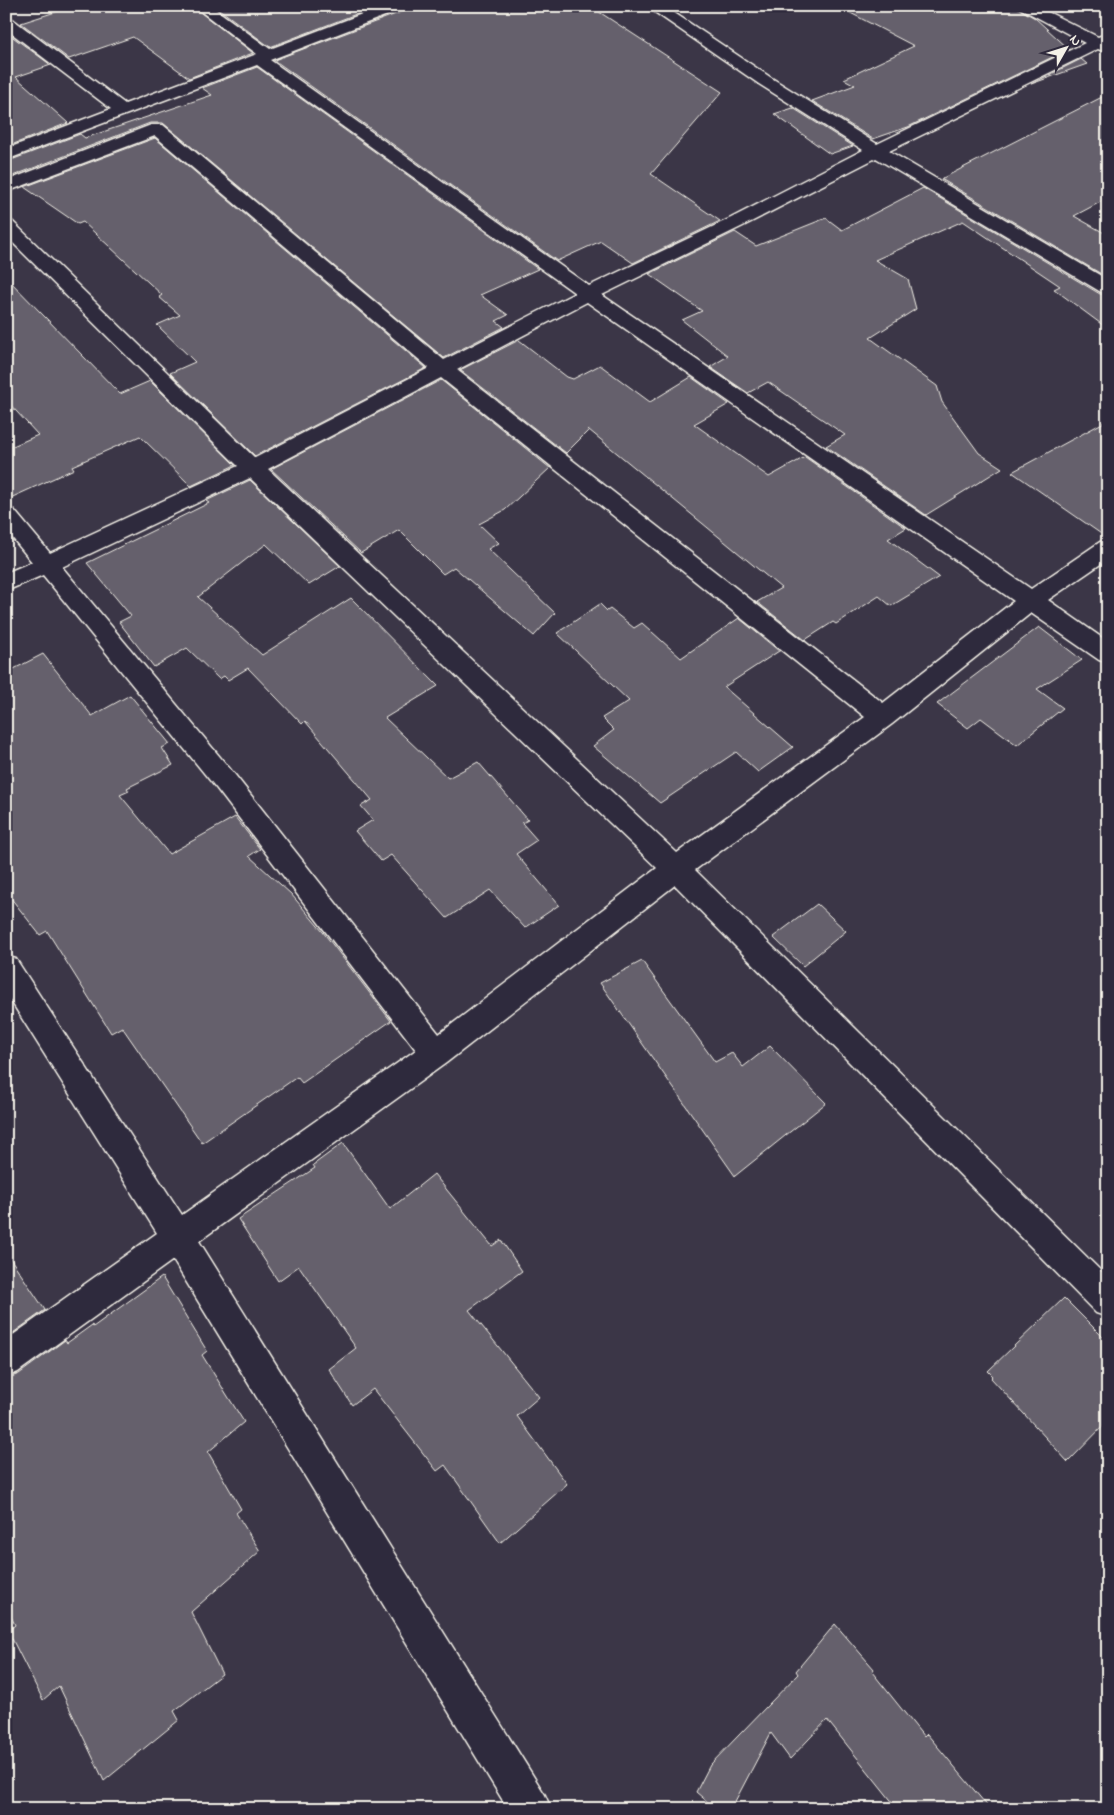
<svg xmlns="http://www.w3.org/2000/svg" width="1114" height="1815" font-family="'Indie Flower',sans-serif">
<rect width="100%" height="100%" fill="#3b3647"/>
<filter id="ink" filterUnits="userSpaceOnUse"><feTurbulence type="fractalNoise" baseFrequency=".02" numOctaves="2"/><feDisplacementMap in="SourceGraphic" scale="10" xChannelSelector="R" yChannelSelector="G"/><feConvolveMatrix kernelMatrix="1 2 1 2 8 2 1 2 1" color-interpolation-filters="sRGB"/></filter>
<g filter="url(#ink)">
<path fill="#65616c" stroke="#f4f1e8" d="M74,6h118l61,47 -64,25 -56,-41 -64,22 -48,-36z
M215,6h162l-107,41z
M407,6h183l132,86 -71,82 69,47 -87,42 -32,-22 -44,20 -283,-201 130,-49z
M837,6h177l21,12 34,31 -161,78 -35,12 -61,-38 43,-16 -11,-6 70,-33z
M6,32l45,33 -35,12 52,46 -62,24z
M1081,59l6,5 -56,20z
M257,67l281,202 -58,26 28,20 -12,6 8,6 -60,31 -281,-235h-13l-140,54 -4,-2v-13l74,-28 5,4 127,-43 -10,-7z
M1108,94v104l-34,18 34,19v43l-167,-99z
M793,108l60,38 -23,8 -56,-40z
M155,138l271,230 -171,88 -85,-83 25,-11 -38,-37 23,-10 -21,-18 3,-2 -79,-73 -5,2 -54,-37z
M923,188l177,106 8,2v33l-54,-40 6,-3 -97,-65 -88,39 33,19 8,30 -46,29 67,48 5,16 37,51 23,15 -76,47 -100,-69 19,-11 -77,-53 -20,11 -38,-26 18,-11 -46,-36 20,-9 -53,-37 86,-42 21,14 70,-28 16,12z
M6,277l114,117 30,-13 85,84 -44,21 -51,-50 -68,30 2,3 -68,31v-51l32,-14 -32,-35z
M519,340l48,37 6,2 27,-14 50,37 41,-25 38,27 -35,20 75,53 36,-20 101,71 -18,11 51,38 -48,29 -12,-10 -43,28 -3,-2 -28,18 -48,-38 24,-14 -192,-158 -23,23 -106,-83z
M441,380l109,88 -45,42 -26,14 20,19 -11,6 67,64 -21,23 -80,-69 -11,7 -44,-44 -38,23 -90,-84z
M1108,420v118h-1l-95,-66z
M250,480l90,86 -31,19 -43,-41 -68,53 64,58 89,-57 87,88 -53,32 63,60 30,-16 50,58 -6,3 15,17 -21,14 43,51 -34,23 -35,-38 -43,28 -56,-63 -10,6 -26,-30 18,-11 -12,-14 11,-6 -67,-79 -3,3 -54,-56 -20,12 -4,-4 -5,3 -32,-31 -33,19 -35,-45 12,-6 -44,-53 122,-60 -3,-2z
M600,604l7,7 3,-2 24,19 8,-5 39,35 58,-40 40,33 -55,36 69,60 -35,25 -22,-20 -76,51 -67,-57 21,-16 -12,-12 27,-17 -72,-68z
M1039,627l43,33 -45,29 26,19 -46,37 -36,-27 -13,10 -31,-24z
M43,654l49,62 38,-21 40,49 -8,4 11,17 -46,23 2,3 -9,4 49,59 66,-37 25,32 -11,7 42,38 32,38 68,89 -89,62 -5,-6 -95,66 -80,-116 -11,6 -64,-102 -7,4 -34,-43v-219z
M817,904l29,27 -43,35 -30,-29z
M642,961l73,101 17,-9 11,14 27,-21 56,57 -91,73 -135,-193z
M343,1143l47,66 44,-35 58,72 9,-6 21,31 -53,39 70,87 -22,19 50,68 -67,59 -55,-78 -8,6 -64,-82 -21,16 -23,-36 27,-21 -57,-82 -21,15 -40,-62 77,-51 -2,-3z
M6,1252l39,58 -39,28z
M162,1277l45,74 -5,4 42,67 -36,30 33,57 -5,4 24,38 -69,61 31,62 -48,37 5,9 -75,61 -45,-95 -16,14 -35,-69 7,-6 -9,-19v-227l13,-5 46,-34 2,3 25,-18 1,2z
M1064,1298l44,44v79l-40,41 -77,-84 2,-2 -5,-5z
M835,1624l39,45 -2,3 52,65 3,-3 63,75h-92l-71,-89 -37,39 -19,-26 -40,76h-15l-20,-17 14,-27 88,-91 -2,-3z"/>
<g fill="none" stroke-linecap="round" stroke-linejoin="round">
<g stroke="#f4f1e8" stroke-width="3">
<path id="minor" d="M194,6h17l59,43 113,-43h22l-2,3 -133,51 319,226 142,-68 132,-68 -104,-66 -113,-78h18l106,71 107,67 208,-101 -69,-37h20l62,31 10,-4v20l-10,-4 -209,102 219,129v14l-7,-2 -225,-134 -133,68 -141,69 429,294 69,-47 8,-2v19l-60,41 60,42v21l-9,-3 -68,-47 -139,111 -197,146 413,408v39l-12,-4 -421,-428 -229,178 -247,178 346,554 6,14h-43l-335,-549 -155,112 -12,5v-37l151,-107 -151,-240v-37l10,3 166,256 234,-165 -199,-261 -174,-214 -37,16v-18l26,-11 -26,-32v-23l8,3 36,43 188,-87 -232,-230v-16l6,1 243,237 174,-90 -274,-232 -149,56v-11l145,-56h12l281,235 131,-67 -318,-228 -251,95v-11l105,-40 -105,-80v-13l5,2 114,86 132,-50zM587,302l427,299 -131,102 -426,-333zM441,378l424,339 -188,136 -409,-384zM250,478l407,390 -218,166 -204,-259 -173,-208z"/>
</g>
<use href="#minor" fill="#2f2a3d" fill-rule="evenodd"/>
</g>
</g>
<rect width="1114" height="1815" fill="none" stroke="#2f2a3d" stroke-width="25"/>
<rect x="12" y="12" width="1089" height="1790" fill="none" stroke="#f4f1e8" stroke-width="2" filter="url(#ink)"/>
<g transform="translate(1066 48) rotate(51)" stroke="#2f2a3d" stroke-width="4" paint-order="stroke">
<path d="M0-4L9 19L0 12L-9 19Z" fill="#f4f1e8"/>
<text y="-8" font-size="14" font-weight="bold" text-anchor="middle" fill="#f4f1e8">N</text>
</g>
</svg>
